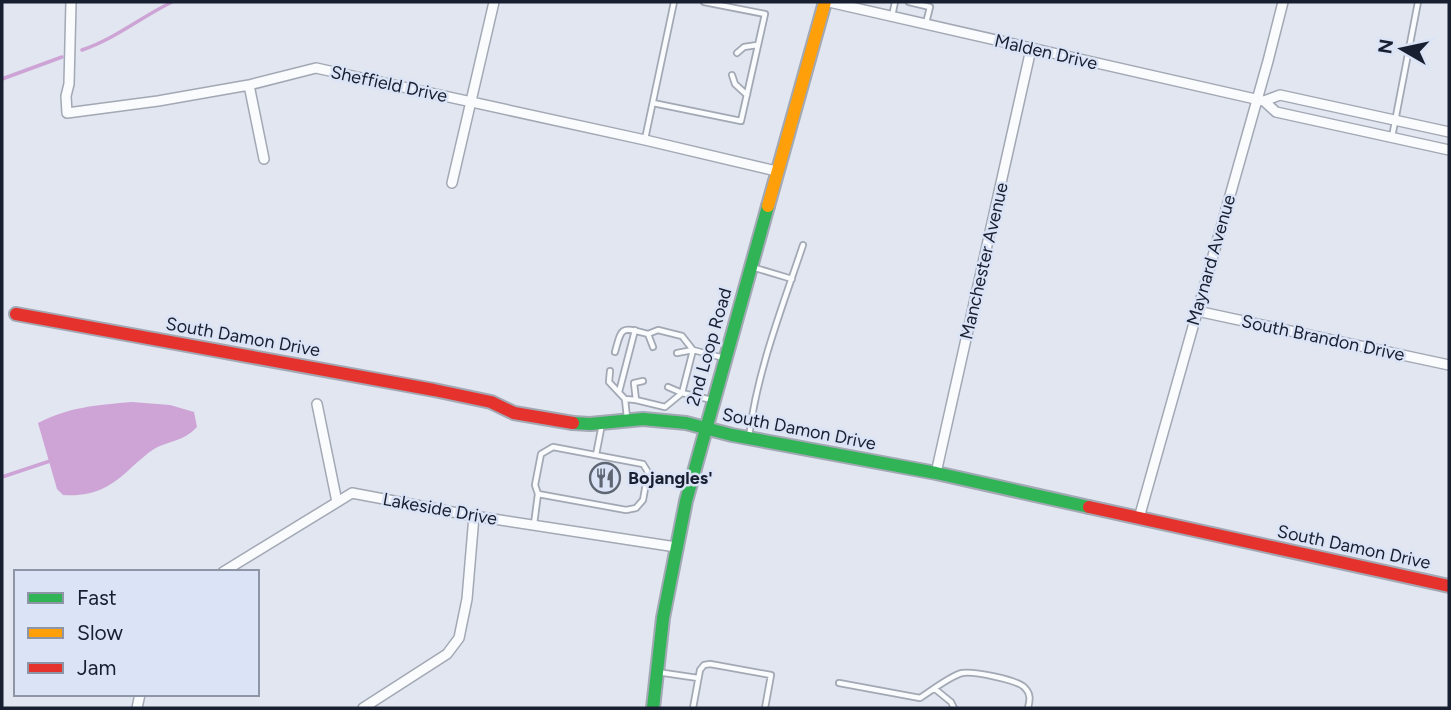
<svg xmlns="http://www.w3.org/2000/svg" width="1451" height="710" font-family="Figtree,sans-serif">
<rect width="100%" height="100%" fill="#e1e6f0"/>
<path fill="#cda4d5" d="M132,402l38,3 24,7 3,15c-14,15 -27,13 -43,22 -8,5 -15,12 -22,18 -22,21 -39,30 -69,28l-6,-6 -19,-66c30,-16 60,-18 94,-21z"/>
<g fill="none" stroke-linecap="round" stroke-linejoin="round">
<path stroke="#cda4d5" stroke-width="3.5" d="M82,50c33,-11 59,-33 90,-48
M2,79l60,-22
M2,477l51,-17"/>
<g stroke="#a2a8b4" stroke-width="8">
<path id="lane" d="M909,2l21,5 -4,16
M892,16l3,-14
M737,53l7,-6 13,-2
M732,75l3,9 12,11
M653,103l88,18 24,-107 -61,-12
M1392,137l26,-135
M645,139l29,-137
M752,267l40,12
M653,347l-5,-13 10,-4 24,6 11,14 31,8
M615,352c7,-26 6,-25 33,-18
M677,353l16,-3 -11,43 30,7
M610,371l-1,11 16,17
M643,381l-9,2 2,17 29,7 17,-14 -14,-6
M619,392l16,-62
M627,418l-2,-19 11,1
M749,437c8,-66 33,-129 54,-192
M596,455l6,-31
M534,524l4,-30 88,16 10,-2 7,-8 5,-28 -5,-8 -90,-17 -12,7 -6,31 3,9
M657,672l41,6
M839,683l81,15c11,-7 30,-22 42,-25 11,-2 57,7 63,15 6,6 5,12 3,20
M935,689l16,13 3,6
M693,708l7,-38 4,-5 6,-1 61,11 -6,33"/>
</g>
<g stroke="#a2a8b4" stroke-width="12">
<path id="street" d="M71,2l-2,82 -3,12 1,17 91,-12 91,-16 67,-17 329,72 131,31
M829,2l435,99
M249,85l15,74
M1449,132l-169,-37 -16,6 12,11 173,38
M452,183l42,-181
M1197,311l252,54
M317,404l20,98
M936,473l95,-424
M1139,518l129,-457 15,-59
M223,572l129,-79 122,23 202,31
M137,708l3,-14
M363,708l84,-54 12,-16 8,-39 7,-83"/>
</g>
<g stroke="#a2a8b4" stroke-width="16">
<path id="fast" d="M573,423l17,1 53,-5 43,4 46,12 204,38 153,34
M653,708l10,-90 23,-117 82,-295"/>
</g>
<g stroke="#a2a8b4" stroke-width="16">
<path id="slow" d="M768,206l57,-204"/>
</g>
<g stroke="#a2a8b4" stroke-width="16">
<path id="jam" d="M16,314l418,76 57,12 23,11 59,10
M1089,507l360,79"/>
</g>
<use href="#lane" stroke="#fafbfd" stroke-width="4.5"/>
<use href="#street" stroke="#fafbfd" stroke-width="9"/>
<use href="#fast" stroke="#30b455" stroke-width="12"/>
<use href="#slow" stroke="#ff9f0a" stroke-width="12"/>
<use href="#jam" stroke="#e5322d" stroke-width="12"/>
</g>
<defs>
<g id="restaurant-ring" transform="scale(1.575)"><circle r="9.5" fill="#dbe4f6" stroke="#5e6573" stroke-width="1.5"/><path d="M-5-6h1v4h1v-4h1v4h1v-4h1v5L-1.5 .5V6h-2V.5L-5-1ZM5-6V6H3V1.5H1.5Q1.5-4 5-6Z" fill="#5e6573"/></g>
</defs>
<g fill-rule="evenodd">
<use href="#restaurant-ring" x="605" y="478"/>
</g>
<g text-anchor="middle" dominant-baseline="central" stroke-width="5" stroke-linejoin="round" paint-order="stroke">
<g font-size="18" fill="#171f30" stroke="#dbe4f6">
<text transform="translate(1046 52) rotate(13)">Malden Drive</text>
<text transform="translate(389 84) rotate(12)">Sheffield Drive</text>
<text transform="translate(1211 260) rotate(-74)">Maynard Avenue</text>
<text transform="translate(984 261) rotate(-77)">Manchester Avenue</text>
<text transform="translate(243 337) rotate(10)">South Damon Drive</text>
<text transform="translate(1323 338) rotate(12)">South Brandon Drive</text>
<text transform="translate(709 347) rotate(-74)">2nd Loop Road</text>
<text transform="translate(799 429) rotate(11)">South Damon Drive</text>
<text transform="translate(440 509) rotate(10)">Lakeside Drive</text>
<text transform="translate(1354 547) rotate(12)">South Damon Drive</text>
</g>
<g font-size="18" font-weight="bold" fill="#171f30" stroke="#dbe4f6" text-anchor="start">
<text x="628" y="478">Bojangles'</text>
</g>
</g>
<rect width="1451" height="710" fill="none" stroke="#171f30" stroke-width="7"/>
<rect x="14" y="570" width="245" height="126" fill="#dbe4f6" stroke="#8d95a7" stroke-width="2"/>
<rect x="28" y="593" width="35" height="10" fill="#30b455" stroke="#8d95a7" stroke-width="2"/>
<text x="77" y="605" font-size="21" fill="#171f30">Fast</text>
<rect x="28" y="628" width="35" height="10" fill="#ff9f0a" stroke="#8d95a7" stroke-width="2"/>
<text x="77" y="640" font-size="21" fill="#171f30">Slow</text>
<rect x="28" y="663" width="35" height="10" fill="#e5322d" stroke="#8d95a7" stroke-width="2"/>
<text x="77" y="675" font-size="21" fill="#171f30">Jam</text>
<g transform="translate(1402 49) rotate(279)" stroke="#dbe4f6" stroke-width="5" paint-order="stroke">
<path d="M0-5L12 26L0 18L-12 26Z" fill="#171f30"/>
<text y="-10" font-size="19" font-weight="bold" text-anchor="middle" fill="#171f30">N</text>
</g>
</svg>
